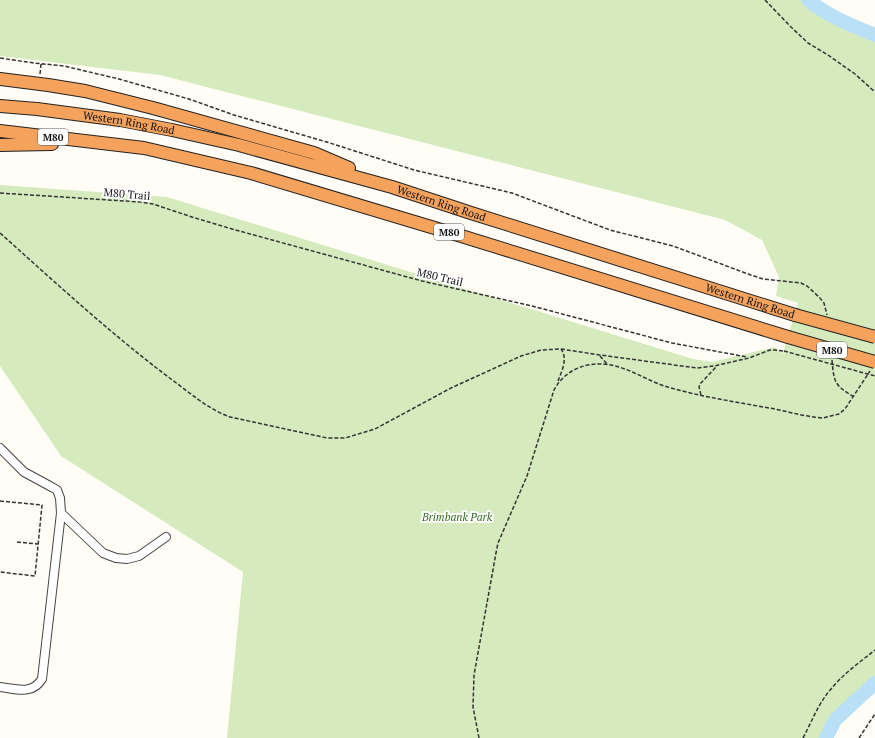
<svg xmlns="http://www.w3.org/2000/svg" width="875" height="738" font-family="'PT Serif',serif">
<rect width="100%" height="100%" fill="#fffdf5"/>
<path fill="#d5ebbd" d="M0,0h808c20,16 43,25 67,35v648l-40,37 -9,18h-599l16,-166 -182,-116 -61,-90v-181l167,12 526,162 19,3 63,-15 4,4 4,2 15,-50 -22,-7 3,-19 -17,-37 -37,-20 -565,-145 -160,-19z"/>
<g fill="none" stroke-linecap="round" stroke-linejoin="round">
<path stroke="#b9e0f7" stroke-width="14" d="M808,0c20,16 43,25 67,35
M826,738l9,-18 40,-37"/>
<g stroke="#444" stroke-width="10">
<path id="minor" d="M0,448l24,24 24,13 9,5 3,8 1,15 -19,166c-10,16 -25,10 -42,8
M61,513l42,40 13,5 11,1 12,-3 27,-19"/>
</g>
<g stroke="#222" stroke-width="14">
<g id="highway">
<path d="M0,79l48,6 37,6 68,17 161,45 35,15"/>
<path id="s1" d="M0,106l37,3 83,11 52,10 67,15 153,42 79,26 324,102"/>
<path d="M0,131l144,17 107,25 207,62 330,102"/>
<path d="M0,145l52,-1"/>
</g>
</g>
<path stroke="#333" stroke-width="1.5" stroke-dasharray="4 2" stroke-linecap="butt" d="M765,0l26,27 17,16 20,12 27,19 20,18
M0,58l34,5 30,3 55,13 70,20 45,16 96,28 84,27 98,23 98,37 63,16 75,28 15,5 38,4 6,3 12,11 5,6 3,12
M40,74l1,-10
M0,193l140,9 13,2 39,13 40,12 190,52 110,25 140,37 75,14
M0,233c56,50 111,101 171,146 19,14 37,30 59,38l97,21h18l30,-9 76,-41 70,-32 20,-6 20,-1 39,6 97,13 17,-2 35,-8 21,-8h5l9,1
M600,356l7,8
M832,360c2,22 2,25 22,37
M558,381c4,-10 10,-23 3,-32
M701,395l-2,-8 1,-3 17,-18
M0,501l42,4 -7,71 -35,-4
M17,542l21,2
M479,738l-6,-31 1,-32 22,-122 2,-10 29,-67 27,-86c9,-17 26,-26 45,-26 25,-1 48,18 72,24 32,9 65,14 98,20 18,3 36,9 54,10l16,-4 6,-5 25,-38
M803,738c9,-17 15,-34 28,-49 12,-15 29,-27 44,-39
M859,738l16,-24"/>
<use href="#minor" stroke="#fff" stroke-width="8"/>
<use href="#highway" stroke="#f5a25d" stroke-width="12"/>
<g stroke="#222" stroke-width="14" stroke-linecap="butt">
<path id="highway-bridge" d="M795,315l80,22
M788,337l87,25"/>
</g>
<path stroke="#333" stroke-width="1.5" stroke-dasharray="4 2" stroke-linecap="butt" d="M784,351l91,25"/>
<use href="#highway-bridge" stroke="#f5a25d" stroke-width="12"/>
</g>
<g text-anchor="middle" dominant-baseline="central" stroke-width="4" stroke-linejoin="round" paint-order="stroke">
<g fill="#fff" stroke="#585858" stroke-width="1">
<rect x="38" y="129" width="30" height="16" rx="3"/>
<rect x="434" y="224" width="30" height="16" rx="3"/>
<rect x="817" y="342" width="30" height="16" rx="3"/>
</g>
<g font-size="10" font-weight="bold" fill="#111">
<text x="53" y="137">M80</text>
<text x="449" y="232">M80</text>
<text x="832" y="350">M80</text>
</g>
<g font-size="11" fill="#111" stroke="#fff">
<text stroke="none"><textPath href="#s1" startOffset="130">Western Ring Road</textPath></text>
<text transform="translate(127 194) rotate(5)">M80 Trail</text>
<text stroke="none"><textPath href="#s1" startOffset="453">Western Ring Road</textPath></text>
<text transform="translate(440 277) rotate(13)">M80 Trail</text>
<text stroke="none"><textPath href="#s1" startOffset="777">Western Ring Road</textPath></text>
</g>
<g font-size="11" font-style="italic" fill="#2f6b1f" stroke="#fff">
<text x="457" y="517">Brimbank Park</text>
</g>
</g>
</svg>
